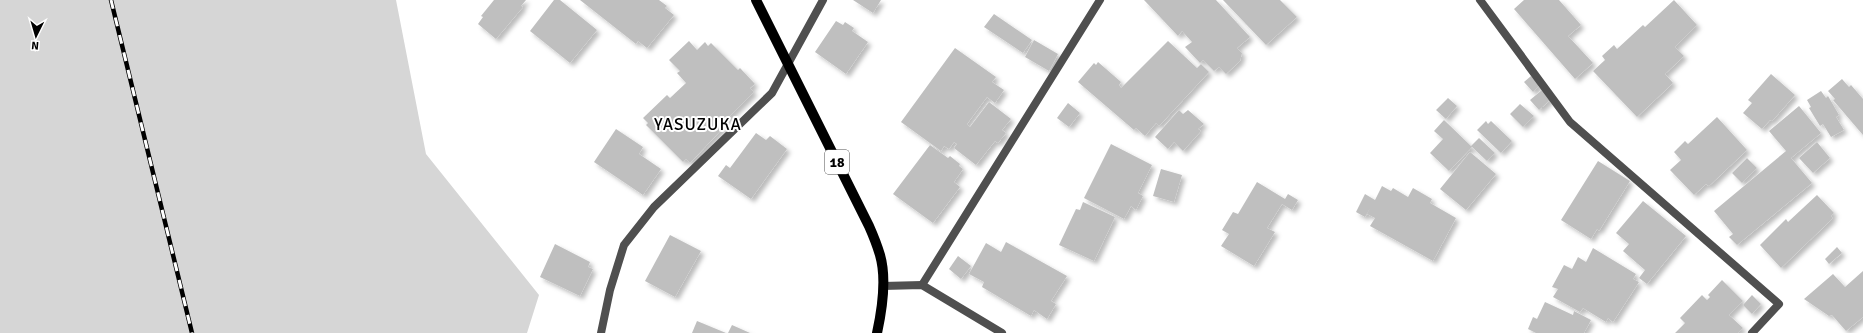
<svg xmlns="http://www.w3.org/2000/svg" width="1863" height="333" font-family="Signika,sans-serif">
<defs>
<filter id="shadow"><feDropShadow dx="3.5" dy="3.5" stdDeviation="2" flood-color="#0004"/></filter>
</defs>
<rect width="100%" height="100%" fill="#fff"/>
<path fill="#d6d6d6" d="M0,0h396l30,154 113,141 -12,38h-527z"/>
<path fill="#bfbfbf" filter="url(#shadow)" d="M494,0h32l-5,6 2,1 -27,32 -18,-15 5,-7 -2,-1z
M554,0h6l37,30 -27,33 -40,-32z
M580,0h79l8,6 -2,2 9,7 -27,33 -9,-7 -2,3z
M853,0h28l-8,13z
M1144,0h72l34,37 -13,11 5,5 -2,8 -14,13 -7,-7 -5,4 -11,-11 -3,3 -15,-16 7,-5 -10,-11 -4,5z
M1223,0h57l17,17 -31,28z
M1524,0h35l22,25 -13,11 25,27 -18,16 -61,-70z
M1674,0l23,25 -22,22 9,9 -19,18 8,9 -36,34 -44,-46 12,-11 -3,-4 12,-11 3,4 26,-24 2,2z
M994,14l38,26 -9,13 -39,-26z
M836,21l7,4 2,-3 9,6 -2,3 16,11 -22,32 -31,-22z
M1034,40l24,14 -9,17 -24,-14z
M689,41l8,9 8,-8 3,4 3,-3 27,27 2,-2 15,16 -5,4 4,4 -32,32 2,3 -34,36 -4,-4 -3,3 -37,-37 2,-2 -5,-5 24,-23 3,3 16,-15 -9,-10 3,-2 -11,-11z
M1168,41l29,27 4,-4 8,8 -50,54 -3,-3 -11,13 -9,-8 -2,2 -56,-48 16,-19 2,2 2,-3 23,20 -2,3 2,3z
M955,48l41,29 -4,5 12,8 -9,13 -8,-6 -20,27 3,3 19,-25 22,17 -9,11 4,3 -8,10 -3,-2 -19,24 -22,-17 3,-4 -3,-2 -5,7 -5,-3 -3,5 -40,-29z
M1771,74l24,21 -23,26 -2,-1 -8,9 -19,-16 9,-10 -4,-3z
M1531,76l9,9 -7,7 -9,-10z
M1842,79l7,8 2,-2 12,14v36l-30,-35 2,-1 -7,-8z
M1542,90l9,9 -12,11 -9,-10z
M1821,91l5,7 2,-2 11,19 -3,2 8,13 -13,7 -8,-13 -3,2 -11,-18 2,-1 -4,-7z
M1448,98l9,8 -11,13 -10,-9z
M1068,103l12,10 -11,14 -12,-9z
M1520,104l14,12 -11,11 -13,-13z
M1799,106l22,27 -30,25 21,25 -75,62 -8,-8 4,-3 -19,-23 72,-60 -17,-20z
M1179,110l4,4 5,-4 16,14 -6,5 3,2 -18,20 -9,-9 -6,7 -13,-12z
M1717,117l30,33 -38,36 -3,-2 -12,11 -24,-25 11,-10 -7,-8 11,-11 3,3z
M1444,120l28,27 -23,24 -19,-18 13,-14 -9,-8z
M1486,121l2,3 3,-3 21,20 -11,12 -24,-23z
M616,129l27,18 -4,7 22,15 -18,26 -49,-33z
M756,133l10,7 4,-4 17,13 -36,50 -33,-23 8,-11 4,3z
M1479,138l16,15 -8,8 -16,-15z
M1817,142l13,16 -17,15 -14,-15z
M1111,144l41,21 -14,28 5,3 -7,14 -5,-4 -7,13 -40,-21z
M930,145l18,13 2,-2 10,8 -1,2 4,3 -9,13 6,5 -27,36 -40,-29z
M1470,152l26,22 -30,36 -26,-21z
M1747,158l10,10 -15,15 -10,-10z
M1598,161l32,20 -31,50 -2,-2 -6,10 -30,-19z
M1161,169l21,6 -8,27 -21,-6z
M1257,182l28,17 3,-5 10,6 -6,10 -10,-6 -15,24 8,4 -21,34 -33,-20 8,-12 -7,-4 11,-18 5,2z
M1382,186l9,5 2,-3 15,9 5,-9 19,11 -2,4 26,15 -23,43 -63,-35 5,-8 -8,-4 3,-6 -5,9 -9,-5 9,-18 10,6z
M1817,195l17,18 -3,3 2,2 -52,50 -21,-23 26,-26 2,3z
M1643,201l43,35 -39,48 -8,-6 6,-8 -22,-19 6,-7 -13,-11z
M1083,202l32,15 -21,44 -35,-16 17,-36 4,1z
M670,235l31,16 -26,46 -30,-16z
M1006,242l61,34 -16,25 5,3 -9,15 -13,-9 -3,6 -49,-29 2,-5 -15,-8 17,-31 15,9z
M555,244l35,18 -2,5 5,2 -13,27 -40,-19z
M1837,247l5,6 -13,11 -4,-5z
M1593,248l43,26 -3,5 6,3 -26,40 -5,-4 -2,4 -23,-14 -3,4 -27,-15 5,-8 -6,-2 12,-22 8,4 6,-12 8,5z
M958,256l13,10 -10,13 -12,-10z
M1863,271v46l-17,14 -14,-16 -3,1 -25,-17 29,-25 12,13z
M1722,280l21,21 -14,14 14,13 -5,5h-63l10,-10 -5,-5 22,-23 5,5 3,-3 -2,-2z
M1752,295l9,9 -9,10 -9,-9z
M1545,302l28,13 1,-4 17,9 -7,13h-48l-8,-4 5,-12 4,2z
M697,321l29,12h-34z
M732,325l18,8h-22z"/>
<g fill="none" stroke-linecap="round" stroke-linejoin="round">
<path stroke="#4f4f4f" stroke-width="8" d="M922,285l178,-285"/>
<path stroke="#4f4f4f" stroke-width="8" d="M1480,0l90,122 209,182 -27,29
M883,286l39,-1 80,48
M601,333l9,-43 14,-45 30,-38 118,-114 51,-93"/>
<path stroke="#000" stroke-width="10" d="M756,0l113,226c4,9 8,19 11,29 7,24 2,55 -3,78"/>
<g stroke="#000" stroke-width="4.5">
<path id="rail" d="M111,0l81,333"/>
</g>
<use href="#rail" stroke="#fff" stroke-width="3" stroke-dasharray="9" stroke-linecap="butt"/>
</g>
<g text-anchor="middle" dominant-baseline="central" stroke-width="4" stroke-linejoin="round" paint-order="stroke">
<rect fill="#fff" stroke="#4c4c4c" stroke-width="1" x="825" y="150" width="24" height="24" rx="3"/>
<g font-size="14" font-weight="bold" fill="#000">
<text x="837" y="162">18</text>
</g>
<g font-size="17" letter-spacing="1" fill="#000" stroke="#fff">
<text x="698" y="124">YASUZUKA</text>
</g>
</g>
<g transform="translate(36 36) rotate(185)" stroke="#ffffff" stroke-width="3" paint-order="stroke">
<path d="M0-3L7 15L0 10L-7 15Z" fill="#000000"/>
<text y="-6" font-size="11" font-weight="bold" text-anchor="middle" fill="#000000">N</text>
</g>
</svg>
